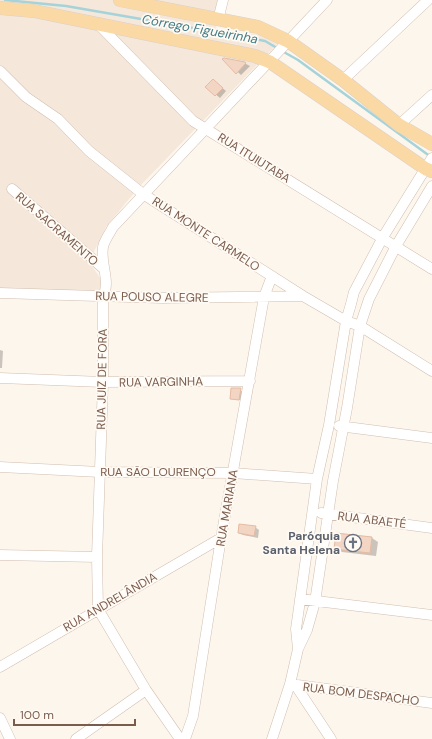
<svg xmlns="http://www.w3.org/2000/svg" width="432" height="739" font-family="'DM Sans',sans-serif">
<rect width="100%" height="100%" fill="#fdf6ec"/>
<path fill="#f5e8da" d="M0,0h220l-4,30 68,7 -145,150 -33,40 -17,35 12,17v13l-101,-3z"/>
<path fill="#0003" d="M224,59l22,5 4,2 -9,9z
M213,80l13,11 -6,7 -13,-11z
M0,350l3,1 -1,17h-2z
M232,389l13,3 -2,9 -12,-3z
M255,527l4,3 -1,8 -15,-3 -4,-2z
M372,538l6,4 -2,14 -34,-4 -6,-4z"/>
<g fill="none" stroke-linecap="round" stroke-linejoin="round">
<path stroke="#a5d3da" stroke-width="2.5" d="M5,0l61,6 150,26 49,9 12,7
M282,51l16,9 133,97"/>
</g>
<path fill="#f3d5c3" stroke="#e6bba3" d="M224,58l21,4 1,1 -10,11 -14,-15z
M213,79l10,9 -8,8 -10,-9z
M231,388h10l-2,12 -9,-1z
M239,524l17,2 -2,10 -16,-3z
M336,533l36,4 -2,16 -36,-4z"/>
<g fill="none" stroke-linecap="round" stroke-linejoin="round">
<g stroke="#d1beb0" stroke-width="11">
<path id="minor" d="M218,20l5,-20
M97,23l96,98 239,148
M0,71l26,26 32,22 31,32 54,43 160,102 43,25 14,5 72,45
M343,80l85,-80
M399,125l33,-30
M12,189l91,79
M0,293l162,5 141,-2
M0,378l103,4 147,-1
M339,426l93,12
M0,467l100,5 133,1 84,6
M321,513l111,15
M0,555l97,2
M300,599l132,16
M298,649l-2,-20 21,-150 12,-54 17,-104 5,-17 3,-12 29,-55 49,-79
M0,667l221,-129
M290,684l142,19
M296,686l35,53
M0,718l10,21
M76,739l70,-49
M180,739l-34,-49 -48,-81 -1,-52 6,-175v-85c8,-17 -3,-32 0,-50 1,-6 7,-14 10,-20l214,-227
M185,739l8,-23 28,-178 43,-241 8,-21
M272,739l18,-55 8,-35 9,-19 8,-28 18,-121 14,-73 13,-82 9,-27 27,-53 36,-60"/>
</g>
<g stroke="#dad1cd" stroke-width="14">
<path id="major" d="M120,0l138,27 30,14 55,39 56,45 33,19
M0,8l34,3 221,45 15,6 156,107 6,2"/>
</g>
<use href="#minor" stroke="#fff" stroke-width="10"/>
<use href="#major" stroke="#fbd9a5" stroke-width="13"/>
</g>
<defs>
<g id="church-ring" transform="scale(0.9)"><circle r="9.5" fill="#fffaf3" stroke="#6b7280" stroke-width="1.5"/><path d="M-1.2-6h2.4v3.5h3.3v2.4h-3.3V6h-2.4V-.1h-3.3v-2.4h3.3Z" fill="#6b7280"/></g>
</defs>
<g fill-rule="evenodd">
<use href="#church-ring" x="353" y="543"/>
</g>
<g text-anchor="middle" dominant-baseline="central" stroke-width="3.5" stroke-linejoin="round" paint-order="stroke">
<g font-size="12" fill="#7a5c4d" stroke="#fffaf3">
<text transform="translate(254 158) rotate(32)">RUA ITUIUTABA</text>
<text transform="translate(57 229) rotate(41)">RUA SACRAMENTO</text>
<text transform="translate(206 234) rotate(33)">RUA MONTE CARMELO</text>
<text transform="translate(152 297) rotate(1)">RUA POUSO ALEGRE</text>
<text transform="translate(102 379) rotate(-89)">RUA JUIZ DE FORA</text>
<text transform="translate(161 382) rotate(-1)">RUA VARGINHA</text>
<text x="158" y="472">RUA SÃO LOURENÇO</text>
<text transform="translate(227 508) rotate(-80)">RUA MARIANA</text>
<text transform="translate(372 520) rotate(7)">RUA ABAETÉ</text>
<text transform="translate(110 602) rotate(-30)">RUA ANDRELÂNDIA</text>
<text transform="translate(361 694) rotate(7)">RUA BOM DESPACHO</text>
</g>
<g font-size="12" font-weight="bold" fill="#5b616d" stroke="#fffaf3" text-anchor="end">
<text x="340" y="536">Paróquia<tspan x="340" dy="14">Santa Helena</tspan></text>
</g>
<g font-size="13" font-style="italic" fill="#437c86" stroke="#fffaf3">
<text transform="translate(200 29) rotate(10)">Córrego Figueirinha</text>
</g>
</g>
<path d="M14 719v6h121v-6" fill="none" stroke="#7a5c4d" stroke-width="2"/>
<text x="20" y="719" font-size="12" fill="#7a5c4d" stroke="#fffaf3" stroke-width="3" paint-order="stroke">100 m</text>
</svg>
